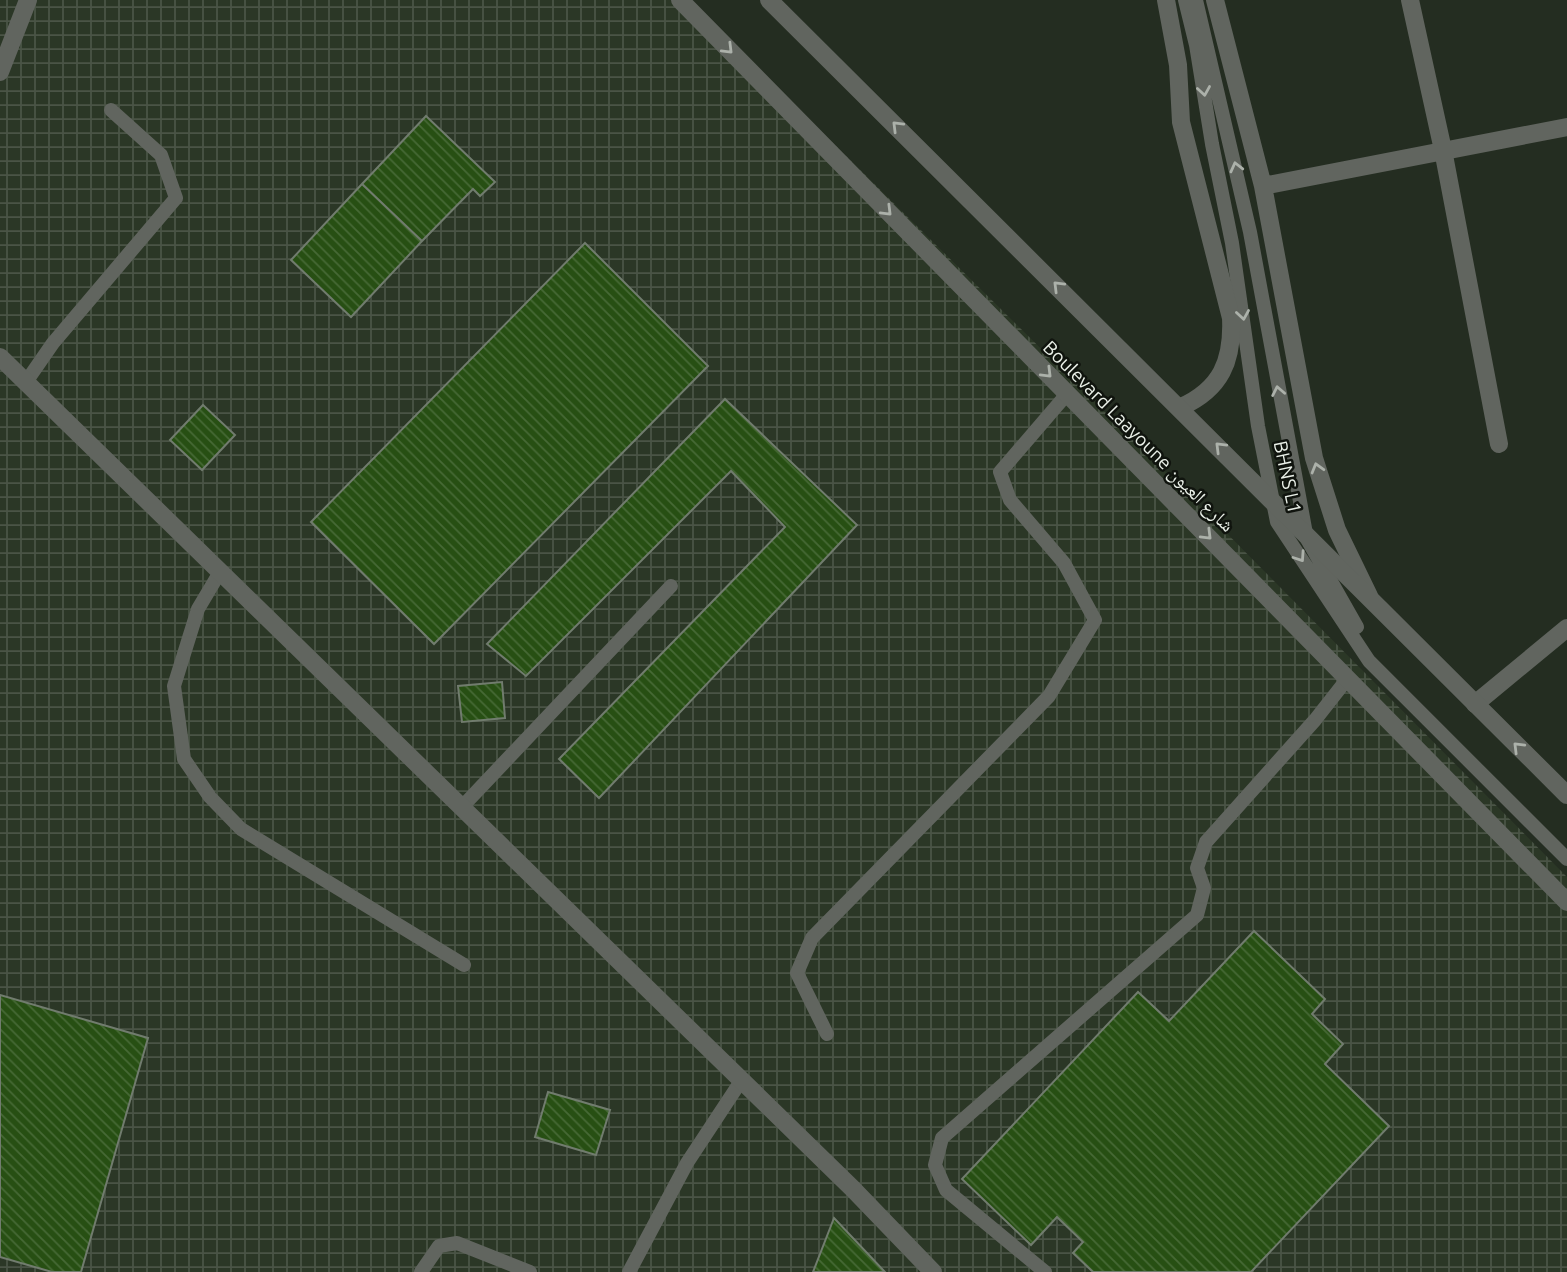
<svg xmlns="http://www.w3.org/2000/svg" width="1567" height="1272" font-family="Ubuntu,'Noto Naskh Arabic',sans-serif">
<defs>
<pattern id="industrial-grid" width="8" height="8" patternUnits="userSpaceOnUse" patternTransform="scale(1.75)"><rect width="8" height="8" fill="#2b3726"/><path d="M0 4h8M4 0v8" fill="none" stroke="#4a5446"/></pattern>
<pattern id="building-back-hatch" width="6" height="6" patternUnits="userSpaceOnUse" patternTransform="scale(1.75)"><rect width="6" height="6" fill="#274f13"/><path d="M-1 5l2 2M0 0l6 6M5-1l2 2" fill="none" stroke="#466935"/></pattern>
</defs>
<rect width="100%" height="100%" fill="#242d21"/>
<path fill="url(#industrial-grid)" d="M0,0h688l492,486 387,391v395h-1567z"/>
<path fill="url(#building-back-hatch)" stroke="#717c6e" stroke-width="2" d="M426,116l69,66 -15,14 -7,-7 -51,52 -60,-57z
M362,184l60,57 -71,76 -60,-57z
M585,243l123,123 -274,278 -123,-122z
M725,399l132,126 -258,273 -40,-39 226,-232 -54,-56 -205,205 -39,-32z
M203,405l32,30 -33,35 -32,-30z
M502,682l3,36 -43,4 -4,-36z
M1254,931l71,68 -13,15 31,30 -18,20 64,62 -138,146h-158l-20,-19 10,-11 -26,-25 -26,28 -69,-66 176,-187 31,29z
M0,995l148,43 -67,234h-29l-52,-15z
M548,1092l62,18 -14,45 -61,-18z
M834,1218l51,54h-72z"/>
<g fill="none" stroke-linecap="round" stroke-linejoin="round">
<path stroke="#61655f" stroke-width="14" d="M1185,0l11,45 16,99 20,99 26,183 19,96 92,139 198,198
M1196,0l54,232 57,307 50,88
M26,382l27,-39 123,-145 -15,-43 -50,-45
M220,572l-22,37 -24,77 10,73 26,38 31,32 223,136
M461,808l210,-222
M827,1034l-30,-61 15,-35 237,-242 46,-76 -31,-57 -54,-63 -10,-28 67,-78
M421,1272l18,-26 18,-3 73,29
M629,1272l58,-109 54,-82
M1045,1272l-99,-82 -11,-25 7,-27 255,-223 7,-27 -7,-20 9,-26 109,-122 33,-42"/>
<path stroke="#61655f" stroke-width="18" d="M1166,0l12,65 3,57 50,196c2,43 -10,71 -50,89
M1215,0l48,186 51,272 23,72 32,66
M1410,0l33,150 56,294
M0,72l28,-72
M1263,186l304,-59
M0,357l853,832 80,83
M1475,704l92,-76"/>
<path stroke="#61655f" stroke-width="18" d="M680,0l887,902
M769,0l798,795"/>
</g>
<defs><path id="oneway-chevron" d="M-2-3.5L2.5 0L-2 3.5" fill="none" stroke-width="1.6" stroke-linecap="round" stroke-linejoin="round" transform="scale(1.75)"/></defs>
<g stroke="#acb1aa">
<use href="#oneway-chevron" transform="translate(728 49) rotate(45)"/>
<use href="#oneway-chevron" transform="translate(1204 91) rotate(81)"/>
<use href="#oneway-chevron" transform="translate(897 126) rotate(-135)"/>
<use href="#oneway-chevron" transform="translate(1236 167) rotate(-104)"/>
<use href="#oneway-chevron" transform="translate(887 211) rotate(45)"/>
<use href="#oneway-chevron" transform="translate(1058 286) rotate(-135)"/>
<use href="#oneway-chevron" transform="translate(1243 315) rotate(81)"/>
<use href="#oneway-chevron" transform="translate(1047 373) rotate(45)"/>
<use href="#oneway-chevron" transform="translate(1278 391) rotate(-101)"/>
<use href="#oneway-chevron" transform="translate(1220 447) rotate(-135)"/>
<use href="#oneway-chevron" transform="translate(1317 468) rotate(-106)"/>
<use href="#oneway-chevron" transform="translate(1207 535) rotate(45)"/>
<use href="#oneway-chevron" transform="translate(1300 557) rotate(56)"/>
<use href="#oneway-chevron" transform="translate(1518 747) rotate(-135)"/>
</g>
<g text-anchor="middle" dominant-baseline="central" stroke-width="5" stroke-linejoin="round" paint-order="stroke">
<g font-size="19" fill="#eaf0e8" stroke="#10140e">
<text transform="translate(1139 436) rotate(45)">Boulevard Laayoune شارع العيون</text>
<text transform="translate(1288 477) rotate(78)">BHNS L1</text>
</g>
</g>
</svg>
